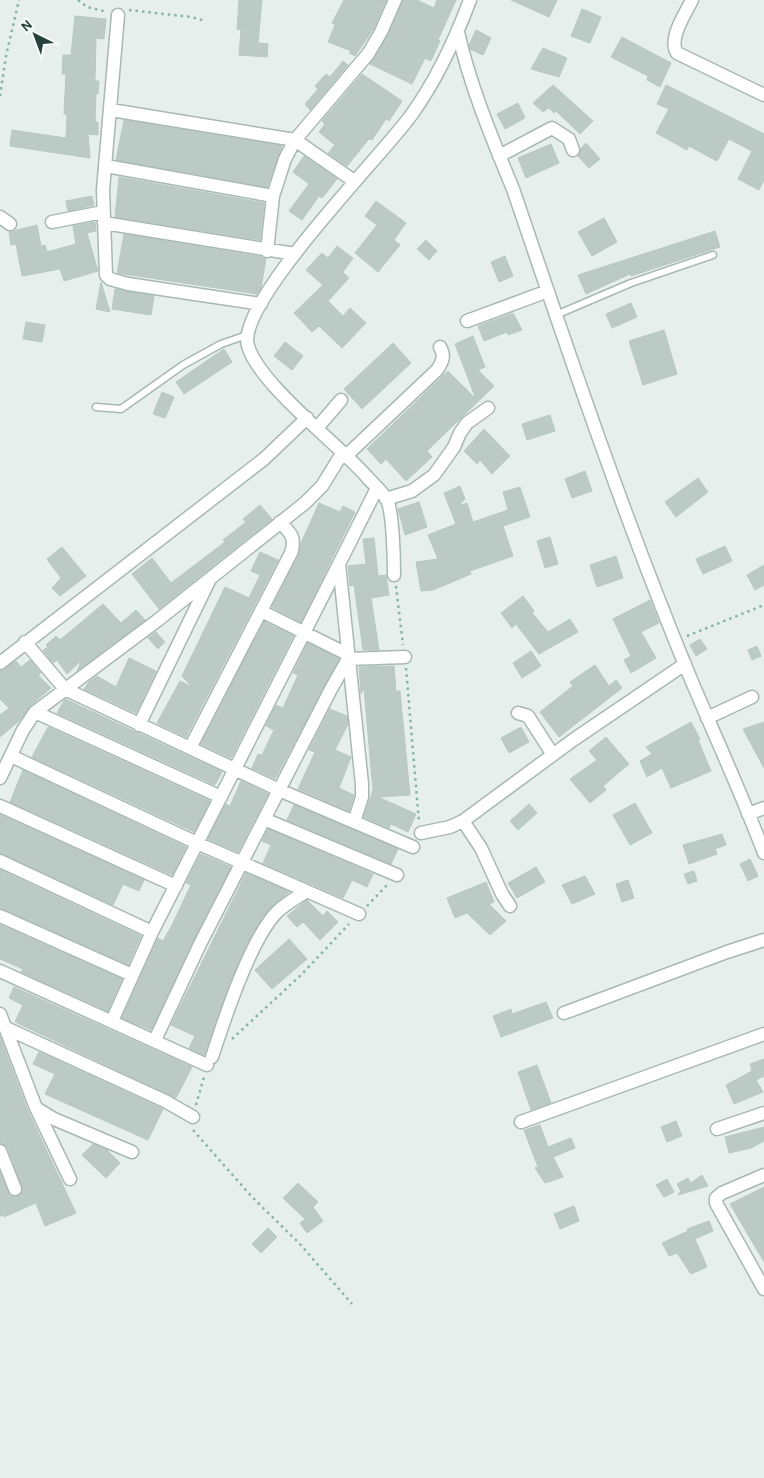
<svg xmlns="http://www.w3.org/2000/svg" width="764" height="1478" font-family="'Alegreya Sans',sans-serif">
<rect width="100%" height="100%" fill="#e6efeb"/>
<path fill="#bbcac4" stroke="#b8c9c2" d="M239,0h23l-4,43 10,1 -1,13 -28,-2 2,-25 -4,-1z
M344,0h42l-12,28 -19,28 -6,-3 2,-2 -23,-9 7,-17 -3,-2z
M403,0h14l17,8 3,-8h19l-18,40 2,1 -9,20 -6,-3 -13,26 -42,-20 18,-29z
M511,0h46l-8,17z
M582,9l19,8 -11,26 -19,-7z
M75,16l31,3 -2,20 -8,-1 -1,43h4l-1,13h-2l-1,28h3v13l-10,-1 2,24 -80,-12 2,-16 54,8 1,-24h-3l2,-40h-4l1,-19h8z
M476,30l15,8 -8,17 -13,-6 -1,-4z
M622,37l49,26 -11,24 -13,-7 1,-4 -37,-19z
M543,48l24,10 -8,19 -28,-8z
M343,61l5,4 -38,45 -5,-6 13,-15 -3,-3 11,-12 4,3z
M362,74l40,27 -13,20 -3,-2 -14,21 -3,-1 -22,27 -19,-13 7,-8 -16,-13 6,-8 -3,-3z
M553,85l40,36 -13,13 -24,-23 -2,2 -5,-5 -6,4 -10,-9z
M666,85l98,49v46l-5,10 -21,-11 14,-28 -23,-12 -12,22 -28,-15 -2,4 -31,-17 13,-24 -12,-5z
M518,103l7,15 -20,11 -8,-15z
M124,120l158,26 -1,3 -14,38 -151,-27z
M586,143l14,16 -11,9 -11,-12 3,-8z
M551,144l8,19 -33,15 -8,-20z
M304,156l33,23 -15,19 -3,-2 -17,24 -13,-9 20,-27 -16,-12z
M119,177l145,26 -4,37 -145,-23z
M92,196l2,9 -26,6 -2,-10z
M376,201l30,22 -12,17 6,5 -22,27 -23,-19 22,-28 -12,-9z
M604,218l13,24 -25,14 -14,-24z
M95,222l1,9 -9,2 11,38 -34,10 -4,-12 -38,7 -6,-32 -5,1 -2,-13 28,-7 4,21 4,-1 2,7 29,-8 -3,-18z
M715,231l5,16 -89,29 -1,-2 -44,20 -8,-19z
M124,234l138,23 4,2 -5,29 -4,6 -140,-21z
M426,240l11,11 -8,9 -12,-11z
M337,246l16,12 -10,14 6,6 -21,23 15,15 7,-8 16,15 -24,25 -23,-22 -7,6 -18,-19 29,-28 -17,-15 16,-17 6,5z
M505,256l8,20 -14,6 -8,-20z
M101,282l9,30 -14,-3z
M115,289l39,7 -3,19 -39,-6z
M631,303l6,14 -25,11 -6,-14z
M513,313l9,17 -14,5 -1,-3 -23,9 -6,-15z
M26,322l19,3 -3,17 -19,-3z
M664,330l13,44 -34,11 -14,-44z
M473,336l12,31 -7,3 16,16 -67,65 5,6 -26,24 -20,-22 -5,5 -14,-15 81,-78 28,28 -21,-55z
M285,342l18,14 -11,14 -18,-14z
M393,343l18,20 -49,46 -18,-20z
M224,349l8,13 -48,32 -8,-12z
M162,392l12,5 -9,21 -12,-4z
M550,415l5,16 -28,9 -5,-16z
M484,429l26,27 -18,18 -12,-14 -3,4 -13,-13z
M585,471l7,20 -20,7 -7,-19z
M698,478l10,14 -32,25 -11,-15z
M460,486l5,13 -7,7 9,-3 6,19 35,-12 -5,-18 17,-5 10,30 -27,9 10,30 -43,15 1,3 -38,16 -12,1 -5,-29 22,-3 -10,-24 28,-11 -12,-31z
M419,502l8,25 -22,8 -7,-26z
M319,503l21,9 3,-6 12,6 -54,110 -29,-15 26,-50 3,-14z
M260,505l12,14 -113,90 -27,-35 20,-16 19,25 54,-41 -2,-2 23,-18 -3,-3z
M550,537l8,27 -13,4 -8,-27z
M374,538l4,38 8,-1 3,20 -18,3 8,52h-16l-9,-65 -4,1 -2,-20 18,-2 -3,-25z
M725,546l7,15 -29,13 -7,-15z
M62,547l24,29 -26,20 -8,-8 9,-10 -14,-19z
M260,552l18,8 -92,177 -29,-14 23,-42 12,6 -10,-11 43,-89 24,11 11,-23 -9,-4z
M616,556l7,22 -26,9 -7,-22z
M764,565v20l-9,5 -8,-15z
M523,596l11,15 -2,2 16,19 22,-13 8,13 -39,22 -23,-30 -4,4 -11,-15z
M650,600l9,23 -18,9 15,26 -25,15 -7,-13 7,-4 -18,-37z
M103,604l18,19 15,-13 9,10 -68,51 5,-11 -15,14 -10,-14 -4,3 -10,-13 5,-3 -2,-2 10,-9 4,4z
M264,622l29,14 -62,122 -2,-1 -28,-13z
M156,632l9,10 -7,7 -10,-11z
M700,639l7,10 -11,7 -6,-11z
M308,643l31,16 -64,120 -23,-11 6,-14 4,1 12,-25 -8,-4 10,-21 7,3 15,-33 -5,-2z
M757,646l4,10 -9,4 -4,-10z
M531,651l10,15 -19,12 -9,-15z
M129,658l27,13 -20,42 -52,-24 4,-6 9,-7 19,11z
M30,660l11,13 -3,2 13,13 -21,18 -11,15 -19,16v-22l9,-7 -9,-9v-28l16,-10 5,6z
M595,665l14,21 7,-6 6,8 -63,49 -19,-25 33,-26 -3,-4z
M394,666l2,25h4l10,104 -32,2 38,17 -8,18 -17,-8 -2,4 -25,-11 9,-27 -9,-102 -3,6 -2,-27z
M65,699l157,73 -7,13 -158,-72z
M330,709l17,7 1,8 -13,26 16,7 -12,31 15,7 -5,16 -51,-22 17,-37 -6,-2z
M691,722l9,17 -2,1 13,31 -40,17 -9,-20 -15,9 -7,-16 12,-7 -6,-7z
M764,722v46l-21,-39z
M48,727l162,74 -16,31 -162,-75z
M521,727l8,15 -20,11 -8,-15z
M606,737l23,27 -26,22 3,4 -16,13 -20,-24 27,-19 -8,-9z
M23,770l163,77 -14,28 -162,-73z
M241,781l27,13 -30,58 -30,-13 18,-35 4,2z
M635,803l17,30 -22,12 -17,-30z
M529,804l8,9 -19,17 -8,-9z
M294,805l104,44 -7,15 -104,-44z
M0,815l144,65 -5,11 -16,-7 -10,21 -113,-52z
M268,829l105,45 -6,13 -15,-7 -9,18 -80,-35 8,-18 -9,-4z
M722,834l4,11 -11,4 2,5 -28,10 -6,-19z
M201,854l30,13 -80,163 -29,-12 36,-80 5,3 8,-14 20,-42 -5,-2z
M750,859l8,17 -10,5 -8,-17z
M536,867l9,15 -28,16 -9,-15z
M0,870l141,66 -13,29 -128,-57z
M694,871l3,10 -9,3 -4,-10z
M246,873l43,19 -17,14 -21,30 -19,41 -28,78 -15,-7 6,-12 -24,-11z
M585,876l10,18 -23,10 -10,-19z
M628,880l6,18 -12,4 -6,-18z
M486,882l8,20 -5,2 17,17 -16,14 -23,-22 -12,5 -8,-20z
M307,900l16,16 4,-5 11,11 -18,18 -17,-18 -6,5 -10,-11z
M0,925l122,54 -14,32 -87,-39 2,-3 -23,-10z
M289,939l18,20 -35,30 -17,-19z
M14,987l178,80 -16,31 -161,-76 8,-17 -14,-7z
M546,1002l7,16 -52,19 -8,-21 18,-7 1,5z
M0,1037l28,74 48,102 -31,13 -9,-23 -32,14 -1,-2 -3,1v-43l10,23h8l5,-6 -15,-42 -8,-5z
M39,1052l124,57 -15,31 -103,-46 10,-20 -22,-10z
M764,1059v17l-8,4 7,12 -29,12 -8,-19 26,-14 2,6 -4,-13z
M537,1065l14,38 -20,7 -13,-38z
M676,1121l6,15 -15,6 -6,-15z
M540,1125l8,22 23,-9 4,10 -22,9 10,20 -18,6 -10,-15 3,-1 -14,-37z
M764,1127v14l-13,7 -22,5 -4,-16z
M93,1144l14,6 13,13 -14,15 -24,-23z
M702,1175l6,11 -30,9 3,-4 -4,-7 11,-6 3,5z
M667,1179l7,13 -10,5 -8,-12z
M298,1183l20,19 -5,5 10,14 -16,12 -7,-10 5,-4 -22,-21z
M764,1187v75l-34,-58z
M574,1206l5,15 -19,8 -6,-15z
M709,1221l4,10 -18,8 12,28 -16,7 -14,-21 -8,3 -7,-13 26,-12 -1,-2z
M268,1228l9,9 -16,16 -9,-9z"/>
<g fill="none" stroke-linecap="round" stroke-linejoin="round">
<g stroke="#a8b8b2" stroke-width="9">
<path id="lane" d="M556,315l75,-32 82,-28
M96,407l25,2 62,-44 38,-21 26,-9"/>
</g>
<g stroke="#a8b8b2" stroke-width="15">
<path id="street" d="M692,0c-7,14 -24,39 -15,53l87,42
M118,15l-15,175 3,85 4,4 18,5 133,20
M458,32c12,54 34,106 55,157 54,159 108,320 172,476 26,63 55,124 79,188
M111,110l184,30 59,41
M499,156l53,-28 17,11 4,11
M106,166l167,30
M0,217l10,7
M52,222l51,-10
M104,223l191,31
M267,251l6,-55 12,-37 10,-19 73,-86 13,-22 14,-32
M467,321l81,-30
M317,428l24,-28
M347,455l90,-85c6,-9 8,-14 3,-23
M386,499l26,-8 22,-16 20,-28 6,-14 7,-10 21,-15
M394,575c0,-16 -1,-63 -7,-75 -5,-9 -14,-16 -20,-23 -29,-33 -108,-93 -119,-131 -13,-43 136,-192 164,-232 25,-35 43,-74 58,-114
M261,611l88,44
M25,642l40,47 214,101 134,57
M0,663l264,-204 43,-41
M35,712l186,85
M518,713l10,3 25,39
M707,718l45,-21
M139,725l70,-144
M190,748l101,-195c5,-15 0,-20 -11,-31
M11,756l186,87 162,71
M0,778l23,-48 12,-18 123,-92 147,-117 17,-17 21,-34
M0,806l176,80
M748,814l16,-6
M264,819l133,56
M463,821l18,27 21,46 8,12
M354,822l8,-25v-13l-23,-220 38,-76
M421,833l29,-6 13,-6 110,-81 112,-76
M0,861l152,71
M0,916l132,59
M0,971l207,94
M564,1013l163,-61 37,-12
M0,1014l36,94 34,71
M112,1021l40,-89 187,-368
M6,1028l159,73 28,16
M155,1040l45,-96 131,-255 17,-30 57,-2
M212,1057c12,-37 39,-120 66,-146 9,-8 19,-14 29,-20
M36,1108l18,11 78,33
M521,1122l243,-88
M717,1129l47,-16
M0,1151l15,38
M764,1175l-42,18 -6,5v5l48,86"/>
</g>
<path stroke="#86b3a5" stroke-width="2.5" stroke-dasharray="2.5 4" stroke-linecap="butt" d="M78,0l9,7 20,5
M129,10l62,7 15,4
M0,96l6,-40 13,-56
M396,586l7,59
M687,636l77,-31
M406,668l13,154
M367,906l20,-21
M232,1039l69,-64 48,-51
M196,1105l8,-28
M193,1130l59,67 47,46 53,61"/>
<use href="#lane" stroke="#fff" stroke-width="6"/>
<use href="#street" stroke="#fff" stroke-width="12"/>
</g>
<g transform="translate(35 35) rotate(318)" stroke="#f7fbf9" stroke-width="4" paint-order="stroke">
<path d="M0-4L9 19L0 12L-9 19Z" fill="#24423a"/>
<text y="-8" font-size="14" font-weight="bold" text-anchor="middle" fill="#24423a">N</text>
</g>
</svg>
